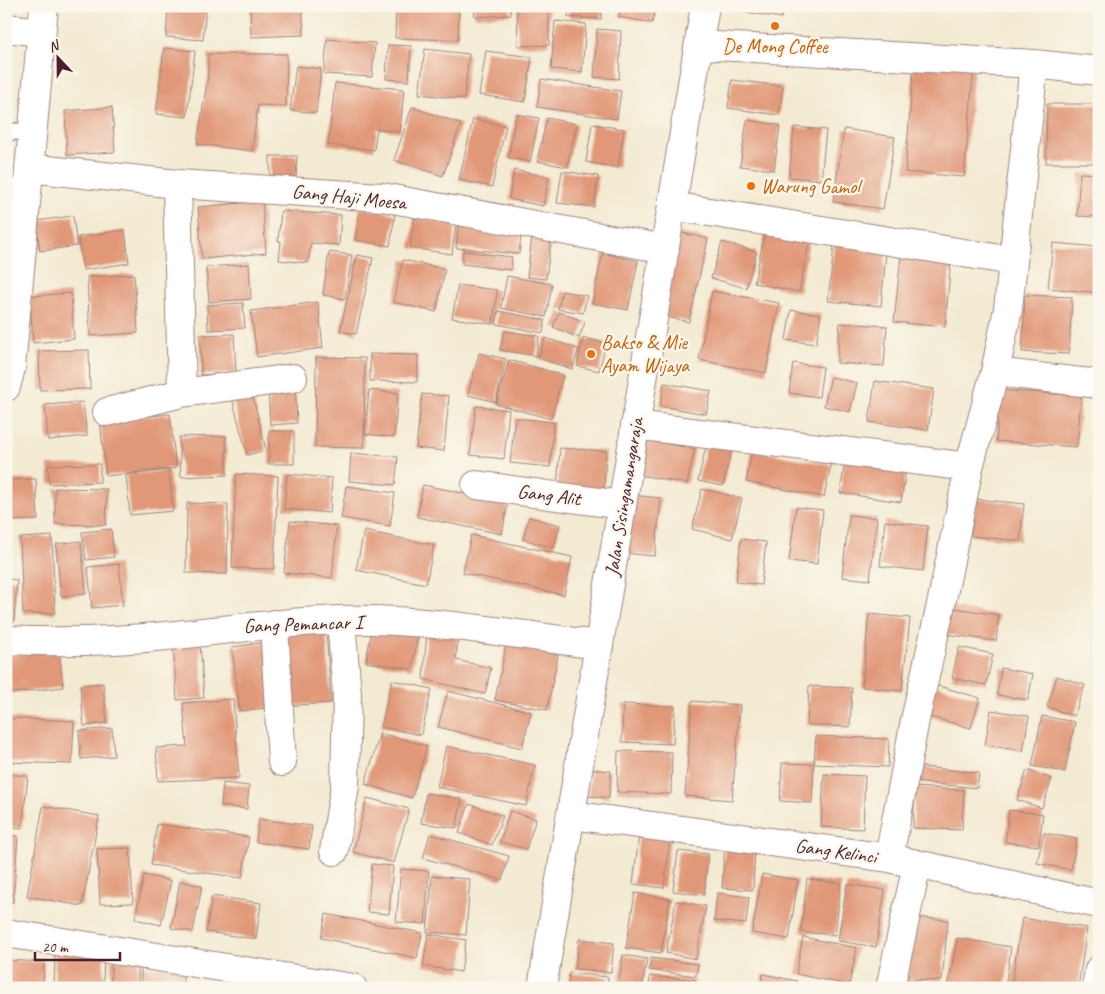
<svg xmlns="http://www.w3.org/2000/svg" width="1105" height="994" font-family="Caveat,sans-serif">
<rect width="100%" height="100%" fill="#fbf7ec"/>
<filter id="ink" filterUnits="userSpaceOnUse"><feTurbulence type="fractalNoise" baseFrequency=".02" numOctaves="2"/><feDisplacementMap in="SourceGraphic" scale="10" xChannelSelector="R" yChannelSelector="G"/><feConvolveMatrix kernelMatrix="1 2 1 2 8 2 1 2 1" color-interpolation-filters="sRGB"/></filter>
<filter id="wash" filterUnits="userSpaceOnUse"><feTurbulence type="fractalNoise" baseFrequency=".0096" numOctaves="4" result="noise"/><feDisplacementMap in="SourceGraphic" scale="20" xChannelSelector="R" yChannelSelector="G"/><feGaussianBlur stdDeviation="1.12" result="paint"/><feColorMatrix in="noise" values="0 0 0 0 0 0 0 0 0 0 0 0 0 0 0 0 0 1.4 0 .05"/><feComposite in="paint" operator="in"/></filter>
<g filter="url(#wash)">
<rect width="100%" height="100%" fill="#f3ead2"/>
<g id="blocks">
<path fill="#e19878" d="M168,6h38l-3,34 -37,-3z
M302,6l2,29 -53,2 -1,-29z
M396,6l63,1 -1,33 -63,-2z
M474,6h36l1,9 -36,2z
M517,6h32v39l-31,1z
M569,6h33l-1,13 -33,-2z
M621,6h35l-4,17 -33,-6z
M734,6h49l-2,12 -47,-8z
M555,21l31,3 -4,48 -31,-3z
M597,29l24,2 -2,48 -25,-2z
M327,39l48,4 -3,34 -48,-3z
M388,45l23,1 -2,35 -23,-2z
M164,48l31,3 -8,66 -31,-3z
M425,49l44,5 -5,45 -45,-5z
M486,51l46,6 -7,45 -46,-7z
M208,54h79l-1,52 -28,-1 -6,46 -55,-7 11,-68z
M914,61l60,5 -10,111 -59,-5z
M296,66l25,3 -5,44 -26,-3z
M541,79l80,12 -4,28 -80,-12z
M732,80l51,6 -4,29 -51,-7z
M335,83l69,6 -4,43 -23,-3 -3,21 -46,-5z
M1047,104h52v59h-53z
M112,107l3,45 -48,3 -2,-44z
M412,107l49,17 -18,52 -49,-16z
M516,114l23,4 -9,44 -22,-4z
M547,118l30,6 -10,43 -30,-6z
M473,119l33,7 -14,61 -33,-7z
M747,120l33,5 -6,45 -34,-4z
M592,124l32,5 -6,39 -32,-6z
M794,127l32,3 -5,50 -32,-3z
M844,129l51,8 -12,72 -50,-7z
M270,156h27l-1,23h-26z
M514,170l35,7 -6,29 -34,-7z
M562,171l36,5 -4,31 -37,-4z
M1080,173l19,1v43l-22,-1z
M262,201l4,52 -64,6 -4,-52z
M360,208l35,6 -5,32 -35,-6z
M281,211l60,4 -2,30 -28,-2 -3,20 -29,-3 2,-19h-3z
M73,216l4,30 -37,5 -4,-30z
M414,218l42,6 -4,30 -42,-6z
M459,220l63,6 -3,28 -63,-6z
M533,228l19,3 -6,48 -19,-2z
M125,230l4,33 -46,7 -5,-33z
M674,231l34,8 -19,83 -34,-8z
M765,233l44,10 -10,49 -45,-9z
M835,237l52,5 -6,64 -53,-5z
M722,242l35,10 -11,36 -35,-10z
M1053,243l46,4v46l-51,-5z
M463,251l49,6 -1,13 -49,-6z
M329,252l23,3 -7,44 -22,-4z
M603,253l35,8 -10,49 -36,-7z
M357,255l16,3 -17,76 -16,-3z
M901,255l50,5 -6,67 -51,-5z
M403,260l42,9 -9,43 -43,-10z
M249,264l2,35 -42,3 -3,-35z
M134,274l4,59 -48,3 -3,-59z
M507,276l45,8 -6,33 -45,-9z
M458,285l39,5 -4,34 -41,-6z
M562,291l25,5 -4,17 -25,-4z
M712,291l67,12 -13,70 -67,-13z
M71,293l3,46 -41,4 -3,-47z
M1025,295l47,2 -3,57 -47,-2z
M318,302l5,46 -66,9 -6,-46z
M243,303l2,25 -37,2 -1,-25z
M791,310l30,4 -5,30 -30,-4z
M498,311l47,9 -2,13 -47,-9z
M559,312l26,10 -6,16 -26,-11z
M840,323l47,3 -3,40 -47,-3z
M504,331l35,5 -3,20 -36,-6z
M234,334l2,39 -35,2 -1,-40z
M545,338l34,11 -7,20 -34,-11z
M583,338l23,5 -7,28 -22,-5z
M89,350l1,39 -50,1 -1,-39z
M479,353l27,6 -10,43 -28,-7z
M370,354l48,1 -1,27 -47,-1z
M316,357l49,1 -1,90 -49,-1z
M509,360l54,15 -12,44 -55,-15z
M793,363l30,4 -4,30 -30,-4z
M831,377l26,6 -7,29 -26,-6z
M875,381l59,8 -6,41 -59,-8z
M295,382l2,41 -27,2 -2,-42z
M664,383l47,8 -5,23 -46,-8z
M251,389l15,61 -19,5 -16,-61z
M369,390l29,3 -4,44 -29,-3z
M1000,390l81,6 -4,51 -81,-6z
M422,394l27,2 -5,55 -28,-3z
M83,402l4,34 -39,4 -3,-35z
M476,406l33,4 -5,49 -34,-4z
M170,414l6,54 -70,8 -6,-55z
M515,418l39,4 -4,45 -40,-4z
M269,431h25v33h-25z
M226,436l1,39 -46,2 -2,-40z
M708,438l25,6 -10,42 -25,-5z
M648,440l47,9 -8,35 -47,-9z
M560,448l46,3 -2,38 -47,-3z
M752,450l79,15 -7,32 -78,-15z
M351,453l47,4 -3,28 -46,-4z
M846,454l61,9 -6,39 -61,-9z
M100,464v18l-51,2 -1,-19z
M169,470l4,41 -43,4 -4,-40z
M236,474l42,2 -4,93 -42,-1z
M287,474l45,4 -2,35 -46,-4z
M36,479l2,41 -32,1v-41z
M423,485l85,17 -6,32 -85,-17z
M346,486l49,7 -5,33 -49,-8z
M55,488l52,1 -1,36 -51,-1z
M702,489l40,9 -10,41 -40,-10z
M630,495l31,3 -6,58 -32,-3z
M976,499l48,5 -4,37 -49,-5z
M187,503l41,1 -1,70 -41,-1z
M796,507l27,3 -6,54 -28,-3z
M849,515l28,3 -7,62 -28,-3z
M529,517l31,8 -6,23 -31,-9z
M290,521l47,5 -5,52 -48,-5z
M885,521l43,5 -5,45 -43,-5z
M111,529l3,28 -28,3 -4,-28z
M364,531l70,14 -8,39 -70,-14z
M471,535l101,22 -8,38 -101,-22z
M52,536l3,77 -32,1 -3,-76z
M741,539l25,3 -5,43 -25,-3z
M81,541l5,53 -25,2 -5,-52z
M119,564l4,41 -31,3 -4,-41z
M6,579l11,1 -3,42h-8z
M948,607l51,8 -3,26 -52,-7z
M869,614l41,4 -8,73 -40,-4z
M372,627l46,8 -6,34 -46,-7z
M326,631l5,72 -48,3 -6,-71z
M427,632l31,2 -2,26 35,8 -6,26 -62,-15z
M507,640l52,10 -12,60 -52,-10z
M267,642l8,65 -35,4 -8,-64z
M200,643l4,55 -27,2 -4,-55z
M959,647l34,7 -7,31 -34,-7z
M59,649l4,38 -57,7v-39z
M1001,668l32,6 -5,26 -31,-5z
M1057,676l28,9 -11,31 -27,-9z
M392,680l40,9 -11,46 -40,-8z
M103,683l4,40 -23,3 -4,-41z
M935,685l45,13 -9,30 -45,-12z
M809,686l43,2 -2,39 -43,-2z
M448,691l83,21 -9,36 -84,-21z
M233,699l6,79 -81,3 -2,-33 31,-2 -4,-43z
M692,701l48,4 -8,95 -47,-4z
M623,704l52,2 -2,38 -51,-2z
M991,710l38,6 -6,35 -38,-6z
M1042,716l33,6 -10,50 -33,-6z
M6,718l68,3 -2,43 -66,-2z
M112,728l2,28 -33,3 -2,-28z
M380,733l47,13 -15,52 -47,-14z
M816,736l73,3 -1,28 -74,-3z
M446,746l89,19 -9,41 -89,-19z
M618,751l54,1 -1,42 -54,-2z
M782,763l32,1 -2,39 -32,-2z
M915,766l64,7 -2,15 -64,-6z
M591,769l20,2 -2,27 -21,-2z
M1027,770l25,9 -10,29 -25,-8z
M6,774l22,2 -6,52 -16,-1z
M824,774l41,2 -2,53 -42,-2z
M223,783l26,3 -2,23 -26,-3z
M915,787l49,3 -2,40 -49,-2z
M426,793l36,6 -6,29 -35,-5z
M367,798l42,11 -15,54 -41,-11z
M469,804l34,12 -11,29 -33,-12z
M43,806l56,10 -17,90 -55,-10z
M1009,810l34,4 -4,32 -34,-4z
M510,811l26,8 -10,30 -26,-7z
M259,819l53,7 -3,23 -53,-7z
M157,824l92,13 -7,41 -91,-13z
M1044,833l33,6 -6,31 -34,-7z
M430,834l79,22 -7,24 -79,-22z
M6,835l12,1 -5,66 -7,-1z
M639,835l31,4 -6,49 -31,-4z
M725,845l30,2 -2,43 -31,-2z
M130,848l3,55 -33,1 -3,-55z
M678,851l30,3 -4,41 -31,-4z
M372,864l21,2 -4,48 -22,-2z
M401,869l28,2 -4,53 -29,-2z
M762,874l36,6 -9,59 -37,-6z
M144,875l27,6 -10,44 -26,-6z
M432,876l38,3 -4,56 -39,-3z
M807,879l34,4 -6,52 -34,-3z
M180,881l22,5 -9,46 -22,-4z
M847,884l38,6 -9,57 -38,-6z
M635,893l35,6 -9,54 -35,-5z
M717,893l32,4 -3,27 -32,-3z
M212,896l49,7 -5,36 -50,-7z
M676,901l30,5 -10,53 -30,-6z
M326,914l96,19 -5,25 -96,-20z
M913,917l35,3 -6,61 -34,-2z
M1022,918l65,10 -9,60h-67z
M428,934l38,6 -5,32 -38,-6z
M803,937l54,11 -8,37 -53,-11z
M957,938l54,9 -6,41h-57z
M579,939l35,4 -3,29 -36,-3z
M55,952l49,1 -1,35h-49z
M623,955l24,4 -5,29h-24z
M651,958l47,6 -2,12 -47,-6z
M6,960l38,2 -1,26h-37z
M111,960h27v28h-27z
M141,966l42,2v20h-42z
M569,973l39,4 -1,11h-39z
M763,974l34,7 -2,7h-35z
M650,976l45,4v8h-46z"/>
</g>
</g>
<g filter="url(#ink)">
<use href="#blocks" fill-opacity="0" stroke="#9e847e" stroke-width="1"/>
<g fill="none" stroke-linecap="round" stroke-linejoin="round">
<g stroke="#9e847e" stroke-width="19">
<path id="service" d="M6,132l26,-1"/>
</g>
<g stroke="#9e847e" stroke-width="30">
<path id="minor" d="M6,28l35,4
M699,45l335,19 65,7
M29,168l148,16 205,13 283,52
M177,184l5,209 111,-15
M672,206l341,55
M6,225l18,-2
M995,372l104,12
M107,412l75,-19
M635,425l334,42
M476,485l146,20
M274,624l8,138
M6,640c57,3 114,1 171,-5 54,-6 107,-13 162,-15 87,-2 174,14 260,25
M571,815l318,43 210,46
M334,851l11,-65 2,-92 -6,-74
M889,858l26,-138 27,-120 27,-133 26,-95 13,-63 26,-245
M6,933l347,55
M890,988l27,-123
M1096,988l3,-18"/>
</g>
<g stroke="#9e847e" stroke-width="30">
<path id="tertiary" d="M6,387l5,-19 33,-362"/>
</g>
<g stroke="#9e847e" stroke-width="30">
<path id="secondary" d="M542,988l163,-982"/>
</g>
<use href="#service" stroke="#fff" stroke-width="16"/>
<use href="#minor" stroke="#fff" stroke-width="28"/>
<use href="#tertiary" stroke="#fff" stroke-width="28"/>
<use href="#secondary" stroke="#fff" stroke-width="28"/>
</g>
</g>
<g fill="#e8710a" stroke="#fbf7ec" stroke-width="2">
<circle cx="775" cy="26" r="5"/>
<circle cx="751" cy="186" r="5"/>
<circle cx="591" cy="354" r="5"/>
</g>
<g text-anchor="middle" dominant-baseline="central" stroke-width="4.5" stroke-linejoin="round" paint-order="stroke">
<g font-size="20" fill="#c56008" stroke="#fbf7ec" text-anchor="start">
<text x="775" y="46" text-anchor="middle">De Mong Coffee</text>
<text x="761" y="186">Warung Gamol</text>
<text x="601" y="342">Bakso &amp; Mie<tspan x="601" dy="23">Ayam Wijaya</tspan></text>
</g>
<g font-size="20" fill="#4a1f2b" stroke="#fbf7ec">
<text transform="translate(349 197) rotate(6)">Gang Haji Moesa</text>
<text transform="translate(549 495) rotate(7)">Gang Alit</text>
<text transform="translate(624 497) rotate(-81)">Jalan Sisingamangaraja</text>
<text transform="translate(303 624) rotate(-2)">Gang Pemancar I</text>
<text transform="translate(836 851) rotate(8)">Gang Kelinci</text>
</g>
</g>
<rect width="1105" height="994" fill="none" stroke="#fbf7ec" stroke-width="25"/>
<g transform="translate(58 58) rotate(338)" stroke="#fbf7ec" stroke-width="4" paint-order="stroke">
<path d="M0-4L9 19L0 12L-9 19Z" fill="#4a1f2b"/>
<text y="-8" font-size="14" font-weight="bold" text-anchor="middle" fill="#4a1f2b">N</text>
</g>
<path d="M35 952v8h85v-8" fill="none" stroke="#4a1f2b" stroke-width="2.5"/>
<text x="42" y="952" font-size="15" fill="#4a1f2b" stroke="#fbf7ec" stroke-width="4" paint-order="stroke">20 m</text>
</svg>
